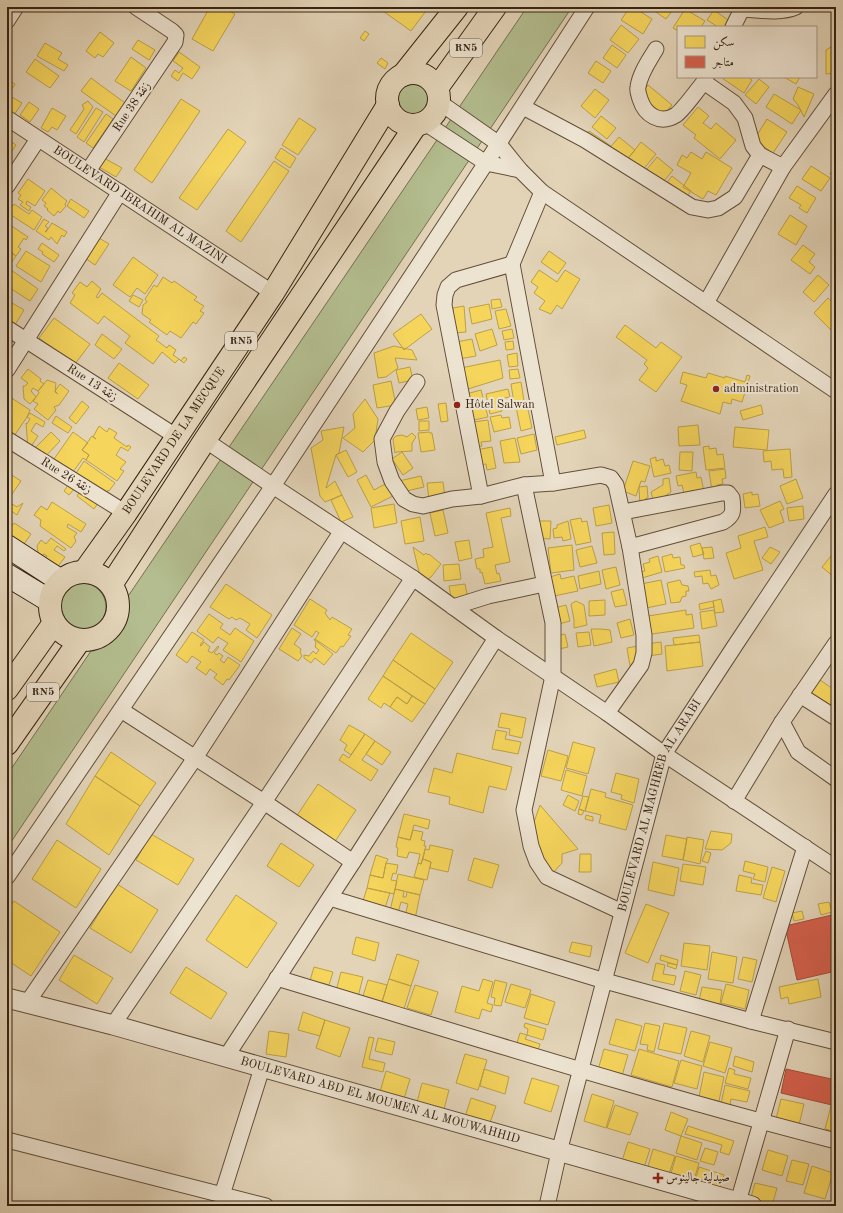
<svg xmlns="http://www.w3.org/2000/svg" width="843" height="1213" font-family="'Old Standard TT',Amiri,serif">
<rect width="100%" height="100%" fill="#e3d4b8"/>
<filter id="stains"><feTurbulence type="fractalNoise" baseFrequency=".005" numOctaves="4"/><feColorMatrix values="0 0 0 0 .2 0 0 0 0 .09 0 0 0 0 .02 0 0 0 .5 -.17"/></filter>
<radialGradient id="worn" r=".72"><stop offset=".6" stop-color="#630" stop-opacity="0"/><stop offset="1" stop-color="#630" stop-opacity=".3"/></radialGradient>
<path fill="#b3bd8f" stroke="#747050" d="M527,7h45l-565,841v-73z
M398 99a16 16 0 1 1 32 0a16 16 0 1 1-32 0Z
M58 607a24 24 0 1 1 48 0a24 24 0 1 1-48 0Z"/>
<path fill="#f6d55c" stroke="#bca046" d="M210,7h12l13,7 -22,37 -21,-12z
M386,7h43l-18,24 -28,-20z
M630,7h3l19,12 -9,15 -22,-14z
M655,7h20l-9,12 -13,-9z
M685,9l20,12 -4,6h-23v4l-5,-3z
M714,10l14,10 -4,7h-6l-11,-7z
M621,25l18,14 -11,14 -18,-13z
M365,31l4,3 -5,7 -4,-3z
M100,32l14,11 -11,14 -5,-3 -3,4 -9,-7z
M138,40l17,10 -6,10 -17,-11z
M45,43l17,10 -4,6 10,6 -4,6 -27,-15z
M836,44v29l-10,1v-24z
M612,45l14,10 -9,13 -14,-10z
M179,52l21,15 -8,12 -9,-6 -5,8 -7,-5 4,-6 4,3 4,-5 -10,-7z
M131,57l15,11 -15,23 -16,-10z
M381,58l7,5 -3,6 -8,-6z
M35,59l24,17 -9,12 -24,-16z
M596,61l15,10 -8,12 -15,-10z
M723,77h25l4,3 -8,13 -22,-15z
M784,77h16l-4,7z
M91,78l34,25 -9,13 -35,-25z
M7,79l8,5 -8,13z
M759,79l10,8 -13,17 -11,-9z
M648,85l24,20 -8,10 -25,-20z
M798,87l16,7 -10,23 -6,-12 -5,-6z
M595,89l14,11 -14,18 -14,-12z
M774,94l27,16 -9,14 -26,-17z
M10,96l12,7 -10,15 -5,-4v-13z
M181,99l19,12 -48,72 -18,-13z
M88,101l5,6 -17,27 -6,-4 14,-21 -2,-4z
M29,102l10,7 -9,13 -10,-7z
M698,107l11,9 -6,7 8,6 5,-6 20,17 -16,19 -26,-21 2,-3 -13,-10z
M52,108l14,8 -9,14 -5,-3 -4,5 -7,-4z
M96,108l7,4 -19,30 -7,-5z
M106,114l7,5 -20,29 -7,-5z
M601,116l15,12 -9,11 -15,-12z
M299,118l17,11 -18,26 -16,-10z
M767,119l20,13 -14,21 -19,-13z
M228,129l18,13 -49,68 -18,-12z
M589,131l22,15 -4,5 -21,-15z
M619,137l16,13 -16,19 -16,-13z
M7,139l9,6 -9,13z
M641,142l15,12 -19,23 -14,-12z
M281,148l15,10 -6,10 -15,-10z
M691,152l11,7 4,-7 26,16 -16,27 -8,-4 -5,8 -20,-12 8,-14 -14,-8 5,-10 5,3z
M657,157l16,13 -14,17 -16,-13z
M104,158l18,10 -6,9 -17,-10z
M274,161l15,10 -48,71 -15,-11z
M836,165v13l-6,-4z
M811,166l19,12 -9,13 -19,-12z
M672,176l19,15 -11,13 -18,-15z
M28,179l17,12 -10,15 -8,-5 -1,3 5,3 -2,4 -9,-6 3,-3 -5,-3 3,-4 -3,-2z
M797,186l19,12 -9,15 -8,-5 2,-3 -12,-7z
M51,188l16,13 -2,3 1,2 -6,7 -2,-2 -4,5 -7,-6 1,-1 -4,-3 2,-3 -4,-3z
M71,199l18,12 -5,7 -17,-12z
M14,204l15,10 3,-4 10,7 -8,13 -26,-17z
M790,215l17,11 -11,19 -18,-11z
M44,219l5,3 -4,4 3,2 -3,4h1l6,-9 15,9 -3,5 -2,-2 -5,9 -6,-7 -2,3 -13,-9z
M7,224l3,1 18,12 -2,3 -2,-2 -6,9 3,2 -5,7 -9,-6z
M99,238l10,6 -14,21 -10,-7z
M42,243l17,12 -5,7 -12,-8 1,-2 -5,-3z
M803,245l12,9 -6,8 6,5 -5,7 -19,-14z
M7,249l9,7 -8,11 -1,-1z
M26,251l24,15 -9,16 -25,-16z
M549,251l17,12 -8,11 -17,-12z
M133,257l25,18 -13,19 -8,-6 -7,9 -17,-12z
M11,270l27,19 -8,12 -23,-15v-10z
M539,270l18,12 8,-12 15,9 -18,30 -5,-4 -6,9 -12,-5 6,-8 -11,-8 4,-6 -7,-5z
M818,275l11,10 -15,17 -11,-10z
M163,277l9,6 2,-2 23,16 -3,3 10,6 -4,5 4,2 -8,11 -3,-2 -12,16 -11,-7 -3,4 -18,-13 2,-2 -9,-6 1,-9 4,-3 -2,-3 9,-14 3,2z
M92,281l9,8 -5,8 2,1 4,-5 57,43 -3,4 11,8 2,-3 7,5 -3,5 6,4 -4,4 -13,-11 -9,12 -28,-21 5,-7 -26,-20 -6,8 -28,-21 5,-8 -3,-2 8,-11 7,5z
M133,295l10,5 -4,7 -10,-6z
M828,298l8,8v22l-4,3 -18,-18z
M500,299l2,8 -10,2 -1,-9z
M7,300l17,10 -11,18 -6,-4z
M489,304l3,15 -20,5 -3,-16z
M464,306l2,26 -11,1 -2,-25z
M506,309l5,17 -12,3 -4,-18z
M421,314l11,15 -28,21 -11,-16z
M54,318l36,26 -15,20 -36,-26z
M625,325l31,23 5,-6 21,15 -26,35 -17,-12 9,-12 -4,-4 3,-4 -31,-23z
M492,329l5,16 -17,6 -5,-17z
M512,329l2,9 -10,2 -2,-9z
M102,334l20,15 -8,10 -19,-14z
M472,339l4,17 -17,3 -3,-17z
M513,341l1,8 -8,1 -1,-8z
M394,346l18,4 5,10 -22,-2 3,10 -12,9 -8,1 -4,-25z
M517,353l1,13 -9,1 -2,-12z
M184,357l3,2 -3,4 -5,-4 2,2z
M500,360l3,18 -38,12 -4,-22z
M119,363l30,22 -11,14 -30,-21z
M410,367l3,13 -14,3 -3,-13z
M28,369l13,10 -1,2 4,3 -6,7 -5,-3 -2,3 5,6 -6,7 -6,-5 -1,-13h2l3,-3 -7,-5z
M518,369l2,9 -10,1 -1,-9z
M683,372l23,6 2,-5 17,5v-2l20,6 2,-7 3,1 -8,26 -10,-3 -1,5 -8,-2 -3,12 -39,-13 6,-16 -7,-2z
M47,380l9,3 -1,9 3,2 -3,-3 5,-7 9,7 -10,14 -5,2 2,3 -8,10 -14,-11 4,-5 -5,-3 6,-8 -1,-2z
M391,381l5,24 -19,3 -4,-23z
M521,382l3,19 -10,2 -3,-19z
M508,389l2,8 -6,1 2,6 -6,2 2,5 -12,3 -4,-20z
M481,390l7,27 -14,3 -8,-26z
M7,395l23,15 -3,7 -15,22 -5,-4z
M365,399l13,20 -3,21 -12,12 -20,-14 12,-10 -2,-14z
M82,401l7,6 -13,17 -7,-6z
M446,403l2,18 -7,1 -3,-18z
M527,405l5,23 -11,3 -5,-24z
M761,405l2,9 -20,6 -3,-9z
M427,407l2,11 -11,2 -2,-11z
M30,413l15,9 -2,5 -7,-4 -5,8 7,5 -8,12h-2l-2,-25 1,1 3,-5 -3,-2z
M501,415l1,3 7,-1 2,11 -17,4 -4,-15z
M56,416l16,11 -4,6 -16,-10z
M488,420l3,21 -10,1 1,4 -6,1 -3,-25z
M419,421h10v9l-10,1z
M698,425l2,20 -21,1 -1,-19z
M99,426l8,6 2,-4 8,5 -3,5 13,9 1,-2 3,2 -3,4 -7,-4 -5,8 10,7 -6,7 4,2 -7,10 -31,-21 3,-5 -7,-5 10,-14 4,3 -3,-2z
M344,427l-5,26 -3,2 -10,33 9,-7 7,14 -17,7 -5,-6 -9,-48 12,-8 -2,-9z
M735,427l34,3 -2,20 -34,-3z
M584,430l2,8 -29,7 -2,-8z
M51,432l9,9 -18,19 -10,-9z
M73,432l15,11 -6,7 7,5 -3,5 -3,-2 -10,14 -19,-13z
M430,432v1h2l3,17 -14,2 -3,-19z
M412,433l4,4 -4,6v8l-15,1 -2,1 -2,-14 3,-3 6,-1 5,2z
M534,434l3,16 -16,4 -4,-16z
M515,438l5,24 -16,1 -4,-22z
M709,446v3l7,-1 1,7 6,-1 2,14 -19,2 -3,-23z
M492,447l4,21 -9,2 -1,-6 -8,1 -2,-15z
M790,449l2,28 -8,1 -1,-9 -11,1 -1,-9 -7,1 -1,-11z
M346,450l11,22 -9,5 -12,-22z
M402,452l11,16 -10,7 -11,-16z
M680,452h13l-1,19 -13,-1z
M656,457v4l7,-2 2,7 4,-1 2,8 -17,4 -4,-18z
M84,461l31,22 -6,8 -1,-1 -5,8 -30,-20z
M633,461l17,5 -5,16 -4,-1 -5,15 -13,-5z
M7,464l4,2 -4,6z
M725,469l1,9 -4,1 1,5 -6,1v5l-5,1 -3,-20z
M696,472l1,6 4,-1 3,15 -12,-1 -8,2 -2,-8 -4,1 -2,-10z
M10,474l11,7 -11,16 -3,-2v-17z
M366,475l8,15 13,-7 6,13 -22,11 -14,-27z
M421,476l3,11 -22,5 -3,-11z
M669,478l2,14 -17,11 -3,-11 12,-7v-6z
M796,479l7,19 -16,6 -7,-18z
M443,482l2,16 -16,2 -2,-17z
M69,484l6,4 -6,7 -5,-4z
M647,486l1,12h-2l1,8h-7l-1,-19z
M83,487l17,13 -6,9 -17,-13z
M752,492v3l6,-1 2,12 -15,2 -2,-14z
M342,495l11,22 -12,5 -10,-22z
M7,501l10,6 6,-4 -6,12 -6,-4 -4,2z
M780,501l4,8 -4,2 4,11 -15,6 -9,-18z
M52,502l34,22 -5,8 -13,-8 -1,3 10,6 -3,4 2,4 -5,7 -31,-22 1,-6 -7,-5 7,-9 6,4z
M394,504l3,19 -23,5 -3,-20z
M609,505l3,18 -16,3 -3,-18z
M803,506l1,13 -15,2 -2,-13z
M510,508l1,8 -10,2 9,44 -15,3 2,9 2,-1 2,8 -16,3 -3,-12 -2,1v-4h-3l-2,-10 9,-2 -1,-8 10,-2 -7,-34z
M443,510l5,23 -13,3 -5,-23z
M420,517l4,24 -19,3 -4,-23z
M581,518l1,4 5,-1 4,21 -15,3 -6,-25z
M536,521h15l-1,18 -14,-1z
M568,521l3,18 -8,2 -1,-4 -8,1 -1,-9 4,-1v-3z
M14,523l17,11 -11,16 -13,-9v-8z
M765,527l3,10 -14,4 9,29 -29,9 -8,-26 15,-5 -3,-12z
M614,532l1,22 -11,1 -2,-22z
M51,538l15,11 -2,2 -7,-5 -3,4 11,7 -12,16 -10,-12 4,-5 -3,-2 -5,4 -2,-12 4,-6 5,4z
M469,540l3,18 -13,3 -4,-19z
M700,543l4,11 -11,3 -3,-11z
M572,545l2,25 -23,3 -3,-25z
M592,546l5,17 -17,4 -4,-17z
M413,547l11,8 2,-2 2,2 1,-1 12,10 -10,13 -6,4 -7,-5 1,-4z
M712,547l2,11 -10,1 -2,-11z
M770,547l10,5 -9,12 -9,-6z
M836,550v29l-14,-12z
M672,554l1,4 7,-1 1,8h3l1,3 -20,4 -3,-15z
M658,556l4,16 -20,6 -2,-6 5,-1 -2,-7 7,-2 -1,-3z
M459,564l2,15 -17,2 -1,-16z
M616,567l4,18 -14,4 -4,-19z
M710,570l1,6 5,-1 3,10 -8,4 -3,-6 -5,1 -1,-8 -7,1 -1,-5z
M599,571l2,13 -21,5 -2,-13z
M560,574l1,5 13,-3 4,15 -24,5 -4,-19z
M661,580l5,24 -25,5 -5,-24z
M680,580l2,5 6,1 1,5h-3v5l-4,1 -2,5 -9,1 -4,-20z
M226,584l46,31 -15,23 -11,-8 4,-6 -10,-6 -4,2 -4,-3 -3,2 -19,-12z
M465,584l3,15 -16,3 -3,-16z
M623,589l4,16 -12,2 -4,-15z
M310,599l17,11 -2,3 5,7 2,-3 20,12 -4,6 3,1 -8,11 -2,-1 -5,7 -21,-14 4,-6 -3,-2 -4,6 -18,-12z
M721,599l3,13 -9,1 -2,-12z
M605,600v15l-16,1v-15z
M576,601l8,4 3,20 -13,3v-8l-3,-16z
M713,601l1,6 -14,3 -1,-6z
M566,605l4,16 -15,4 -4,-16z
M686,610v5l6,-1 2,14 -49,7 -3,-18z
M714,610l3,16 -15,3 -2,-17z
M209,614l14,10 -3,4 10,7 5,-7 19,13 -13,21 -18,-12 5,-7 -10,-6 -5,6 -16,-12z
M630,619l4,16 -13,3 -4,-15z
M292,628l9,6 -7,10 7,5 -1,3 2,4 -4,5 -19,-12z
M591,629h10l9,1 2,12 -18,4z
M192,632l12,8 -4,5 1,1 3,-4 6,5 -2,4 4,2 6,-7 1,1 -5,6 3,2 2,-2 4,3 -3,4 4,3 4,-6 12,8 -11,15 -2,-1 -4,6 -9,-7 3,-4 -7,-5 -4,6 -10,-7 5,-6 -9,-6 -5,7 -11,-8z
M589,632l2,13 -13,2 -2,-14z
M411,633l42,29 -18,27 -42,-29z
M565,634l3,13 -9,2 -3,-13z
M699,635l1,7 -26,3 -1,-7z
M314,639l19,15 -9,11 -9,-7 -4,5 -7,-5v-3l5,1 4,-5 3,3 3,-4 -4,-3 1,-4z
M661,642l1,12 -14,2 -2,-12z
M700,642l3,24 -36,5 -2,-25z
M638,646l3,18 -11,2 -3,-18z
M393,660l42,29 -10,15 -42,-28z
M616,669l3,13 -22,5 -3,-12z
M383,676l29,20 -5,8 -10,-7 -7,10 -6,-4 -3,5 -13,-9z
M820,680l16,11v15l-4,7 -24,-16z
M412,696l13,8 -13,18 -22,-15 7,-10 10,7z
M501,713l25,5 -4,20 -13,-3 1,-6 -12,-2z
M349,725l16,9 -14,21 -7,-5 3,-5 -7,-5z
M496,730l11,2 -2,7 16,3 -3,12 -26,-5z
M365,734l10,7 -13,19 16,10 -7,11 -32,-21 4,-6 6,4z
M375,741l16,11 -9,13 -16,-11z
M573,742l22,6 -7,26 -22,-6z
M548,750l20,6 -7,25 -20,-5z
M111,752l45,31 -16,23 -45,-30z
M457,753l55,14 -6,23 -17,-4 -6,27 -34,-9 1,-7 -22,-5 6,-24 18,5z
M566,770l21,6 -5,20 -21,-6z
M616,773l23,6 -5,24 -13,-4 1,-4 -11,-3z
M95,776l45,30 -31,49 -43,-31z
M318,784l38,26 -22,33 -38,-26z
M591,789l15,4 -1,4 28,8 -7,25 -27,-7 2,-8 -16,-4z
M568,795l11,6 -4,10 -12,-6z
M583,796l6,1 -4,14 -6,-2z
M540,805l38,44 -16,5v9l-12,13 -5,-6 -12,-45z
M579,809l5,2 -2,4 -4,-1z
M404,814l26,6 -2,9 -14,-4 -4,15 -12,-3z
M586,815l7,2v4l-8,-2z
M413,830l10,2 -2,8 4,1 -1,5h2l-5,18 -3,-1 2,-9 -11,-2 -2,6 -10,-2 1,-8 -2,-1 2,-10 12,3z
M711,831l21,3 -1,9 -9,7 -17,-1z
M151,834l43,25 -16,26 -42,-25z
M666,835l21,4 -4,21 -21,-4z
M687,837l17,3 -4,24 -17,-4z
M57,840l44,29 -25,39 -44,-29z
M281,843l33,22 -15,22 -32,-21z
M430,845l23,5 -5,22 -18,-4 1,-6 -8,-3 2,-10 4,1z
M706,851l5,2 -3,10 -6,-2z
M580,854h11v18h-12z
M376,855l12,4 -2,4 -3,15 -13,-3z
M474,858l25,7 -7,23 -24,-8z
M423,859l8,3 -4,18 -13,-3 4,-14 3,1z
M745,861l23,6 -3,15 -12,-3 2,-5 -12,-3z
M653,862l26,6 -5,28 -26,-6z
M386,863l12,2 -2,9 -3,-1 -2,7 6,1 -3,13 -27,-6 3,-13 13,3z
M683,864l23,3 -3,18 -23,-4z
M772,867l13,4 -9,31 -13,-4z
M398,874l26,6 -4,15 -25,-6z
M739,875l13,3 -1,5 12,2 -2,10 -25,-4z
M117,884l41,26 -27,43 -41,-25z
M367,888l23,5 -5,15 -22,-7z
M395,889l9,2 -1,6h3l1,-5 13,3 -5,24 -10,-3 3,-12 -7,-2 -3,11 -8,-2z
M236,895l41,28 -30,45 -41,-28z
M14,901l46,31 -29,44 -24,-16v-49z
M829,902l3,10 -11,3 -3,-11z
M646,904l23,9 -21,50 -23,-10z
M802,911l2,8 -10,2 -2,-8z
M356,937l23,6 -4,18 -23,-7z
M572,942l20,4 -2,11 -21,-5z
M684,943l26,3 -3,24 -26,-4z
M712,952l25,5 -4,26 -25,-4z
M397,954l22,7 -8,25 -22,-7z
M74,955l39,23 -16,26 -38,-24z
M661,955l17,5 -1,5 -17,-5z
M743,957l14,3 -5,22 -14,-3z
M656,963l9,2 -2,9 13,2 -2,9 -22,-5z
M668,963l9,2 -1,4 -9,-3z
M186,967l41,26 -16,26 -41,-26z
M314,967l19,5 -4,13 -7,-2 -3,4 -10,-3z
M685,971l16,4 -5,20 -16,-4z
M341,972l22,5 -5,20 -22,-6z
M389,979l22,7 -7,23 -22,-7z
M483,979l10,3 -6,21 6,2 -2,7 -9,-3 -3,10 -24,-7 7,-26 17,5z
M818,979l3,18 -32,7 -1,-7 -7,2 -2,-12z
M368,980l19,5 -5,17 -19,-6z
M495,980l12,3 -6,23 -7,-1 1,-7 -4,-1z
M511,984l20,6 -6,18 -20,-6z
M726,984l23,6 -4,19 -24,-6z
M415,985l23,7 -7,23 -24,-7z
M702,987l20,3 -2,14 -21,-3z
M531,994l24,8 -7,23 -24,-7z
M303,1012l22,8 -5,16 -22,-6z
M616,1019l26,7 -7,25 -26,-7z
M325,1020l25,8 -10,29 -24,-9z
M525,1023l21,6 -3,11 -16,-5 1,-6 -4,-2z
M645,1023l15,3 -6,26 -7,-2 1,-5 -8,-1z
M664,1023l23,5 -6,26 -23,-5z
M269,1031l20,3 -3,23 -20,-3z
M691,1031l19,5 -7,26 -19,-6z
M520,1033l7,2 -2,4 15,5 -3,9 -21,-7z
M369,1037l5,1 -5,21 16,4 -2,9 -21,-5z
M378,1038l17,4 -3,13 -17,-4z
M710,1042l22,6 -7,25 -22,-7z
M604,1049l24,6 -6,21 -24,-6z
M639,1049l40,12 -7,26 -41,-12z
M465,1054l22,6 -9,30 -22,-7z
M735,1056l19,6 -2,10 -19,-6z
M681,1060l21,6 -5,23 -23,-6z
M729,1068l6,2 -1,4 17,4 -3,11 -23,-6z
M484,1069l25,8 -4,17 -25,-8z
M386,1071l24,8 -7,23 -24,-7z
M704,1072l20,5 -5,24 -20,-4z
M532,1078l27,8 -8,26 -27,-9z
M422,1083l27,7 -6,23 -27,-7z
M725,1085l25,6 -3,11 -16,-3 -1,7 -9,-2z
M592,1094l22,7 -8,27 -22,-7z
M471,1098l25,8 -8,22 -24,-8z
M781,1099l23,5 -6,25 -23,-6z
M615,1105l23,8 -8,22 -23,-7z
M831,1106l5,2v24l-11,-3z
M671,1112l17,7 -7,17 -16,-6z
M688,1126l46,15 -5,14 -9,-3 2,-7 -37,-11z
M681,1136l21,7 -5,17 -21,-7z
M628,1142l22,7 -7,22 -22,-7z
M705,1148l13,4 -4,13 -14,-4z
M653,1149l22,7 -8,24 -21,-6z
M768,1150l20,6 -6,20 -20,-6z
M676,1156l23,7 -7,24 -23,-7z
M792,1160l17,4 -6,21 -17,-4z
M812,1166l21,7 -8,26 -21,-6z
M699,1167l25,8 -6,19 -12,-4 2,-8 -12,-4z
M755,1183l22,5 -5,18 -22,-5z"/>
<path fill="#d6604d" stroke="#a64e3b" d="M836,914v57l-39,9 -12,-54z
M786,1069l50,11v7l-4,18 -51,-12z"/>
<g fill="none" stroke-linecap="round" stroke-linejoin="round">
<g stroke="#614f3b" stroke-width="17">
<g id="minor">
<path d="M739,7l3,2c17,1 38,5 54,-2"/>
<path d="M7,21l9,-14"/>
<path d="M733,27l9,-18"/>
<path d="M656,49c-7,12 -16,24 -18,38 -1,4 1,8 2,12 5,16 20,26 36,16 8,-6 21,-25 28,-33"/>
<path d="M706,77l-2,5 30,21 11,15 8,28 7,9 23,12 53,-73"/>
<path d="M439,102l60,42 21,26 22,22 294,199"/>
<path d="M523,107l62,33 107,67 16,3 10,-2 17,-11 25,-42"/>
<path id="s1" d="M7,118l266,175"/>
<path d="M425,123l61,40 34,7"/>
<path d="M88,171l87,-129 1,-7 -4,-4 -36,-24"/>
<path d="M7,186l31,-47"/>
<path d="M542,192l-30,72 41,219"/>
<path d="M706,303l77,-136"/>
<path d="M7,328l170,109"/>
<path d="M7,370l113,-178"/>
<path d="M417,382l-20,29 -15,28 3,23 7,19 12,18 9,5 10,2 29,-7 29,-3 43,-11 29,-2 48,-8 10,3 5,7 14,62 14,88v18l-3,12 -34,48"/>
<path d="M7,439l119,74"/>
<path d="M205,440l68,46 140,92 83,60 111,75 57,41 172,114"/>
<path d="M524,485l29,138v53l-29,134 7,36 6,16 10,15 75,35"/>
<path d="M481,496l-37,-191 1,-10 3,-8 8,-7 56,-16"/>
<path d="M623,512l99,-19h6l4,5c1,12 3,17 -9,24l-93,25"/>
<path d="M453,607l35,-11 56,-12"/>
<path d="M800,695l36,23"/>
<path d="M121,710l143,92 89,60"/>
<path d="M782,722l16,30 38,27"/>
<path d="M734,801l48,-79 54,-79"/>
<path d="M7,877l266,-391 213,-323 101,-156"/>
<path d="M330,898l275,83 146,40 85,21"/>
<path d="M277,978c186,56 371,115 559,163"/>
<path d="M27,1003l168,-245 146,-226"/>
<path d="M751,1021l54,-174"/>
<path d="M113,1025l151,-223 149,-224"/>
<path d="M226,1057l127,-195 143,-224"/>
<path d="M7,1140l259,66"/>
<path d="M222,1195l40,-127"/>
<path d="M738,1202l50,-173"/>
<path id="s2" d="M547,1206l12,-54 105,-398 72,-110 100,-150"/>
</g>
</g>
<g stroke="#614f3b" stroke-width="21">
<g id="tertiary">
<path id="s3" d="M7,998l106,27 639,181"/>
</g>
</g>
<g stroke="#362311" stroke-width="24">
<path id="secondary" d="M7,546l54,35
M7,575l43,26"/>
</g>
<g stroke="#362311" stroke-width="24">
<g id="primary">
<circle cx="413" cy="99" r="26"/>
<path d="M403,75l54,-68"/>
<path d="M437,88l58,-81"/>
<circle cx="84" cy="606" r="34"/>
<path id="s4" d="M84,572l42,-59 147,-220 115,-188"/>
<path d="M111,585l94,-145 211,-315"/>
<path d="M7,689l47,-66"/>
<path d="M7,744l73,-104"/>
</g>
</g>
<use href="#minor" stroke="#ede3d1" stroke-width="15"/>
<use href="#tertiary" stroke="#ede3d1" stroke-width="19"/>
<use href="#secondary" stroke="#ede3d1" stroke-width="22"/>
<use href="#primary" stroke="#e3d4b8" stroke-width="22"/>
</g>
<g fill="#8f2418" stroke="#ede3d1" stroke-width="1.5">
<circle cx="716" cy="389" r="4"/>
<circle cx="457" cy="405" r="4"/>
<path d="M656 1172h4v4h4v4h-4v4h-4v-4h-4v-4h4z"/>
</g>
<g text-anchor="middle" dominant-baseline="central" stroke-width="4" stroke-linejoin="round" paint-order="stroke">
<g fill="#ede3d1" stroke="#6d5d4b" stroke-width="1">
<rect x="450" y="39" width="32" height="18" rx="3"/>
<rect x="225" y="332" width="32" height="18" rx="3"/>
<rect x="27" y="683" width="32" height="18" rx="3"/>
</g>
<g font-size="11" font-weight="bold" fill="#362311">
<text x="466" y="48">RN5</text>
<text x="241" y="341">RN5</text>
<text x="43" y="692">RN5</text>
</g>
<g font-size="12" fill="#362311" stroke="#ede3d1">
<text transform="translate(132 107) rotate(-56)">Rue 38 زنقة</text>
<text stroke="none"><textPath href="#s1" startOffset="159">BOULEVARD IBRAHIM AL MAZINI</textPath></text>
<text transform="translate(92 383) rotate(33)">Rue 13 زنقة</text>
<text stroke="none"><textPath href="#s4" startOffset="159">BOULEVARD DE LA MECQUE</textPath></text>
<text transform="translate(66 476) rotate(32)">Rue 26 زنقة</text>
<text stroke="none"><textPath href="#s2" startOffset="417">BOULEVARD AL MAGHREB AL ARABI</textPath></text>
<text stroke="none"><textPath href="#s3" startOffset="387">BOULEVARD ABD EL MOUMEN AL MOUWAHHID</textPath></text>
</g>
<g font-size="12" fill="#362311" stroke="#ede3d1" text-anchor="start">
<text x="724" y="389">administration</text>
<text x="465" y="405">Hôtel Salwan</text>
<text x="666" y="1178">صيدلية جالينوس</text>
</g>
</g>
<rect width="843" height="1213" fill="none" stroke="#e3d4b8" stroke-width="24"/>
<rect x="8" y="8" width="827" height="1197" fill="none" stroke="#362311" stroke-width="2"/>
<rect x="12" y="12" width="819" height="1189" fill="none" stroke="#362311"/>
<rect x="677" y="26" width="140" height="52" fill="#ede3d1" stroke="#a49684"/>
<rect x="685" y="36" width="20" height="12" fill="#f6d55c" stroke="#a49684"/>
<text x="713" y="46" font-size="12" fill="#362311">سكن</text>
<rect x="685" y="56" width="20" height="12" fill="#d6604d" stroke="#a49684"/>
<text x="713" y="66" font-size="12" fill="#362311">متاجر</text>
<rect width="100%" height="100%" filter="url(#stains)"/>
<rect width="100%" height="100%" fill="url(#worn)"/>
</svg>
